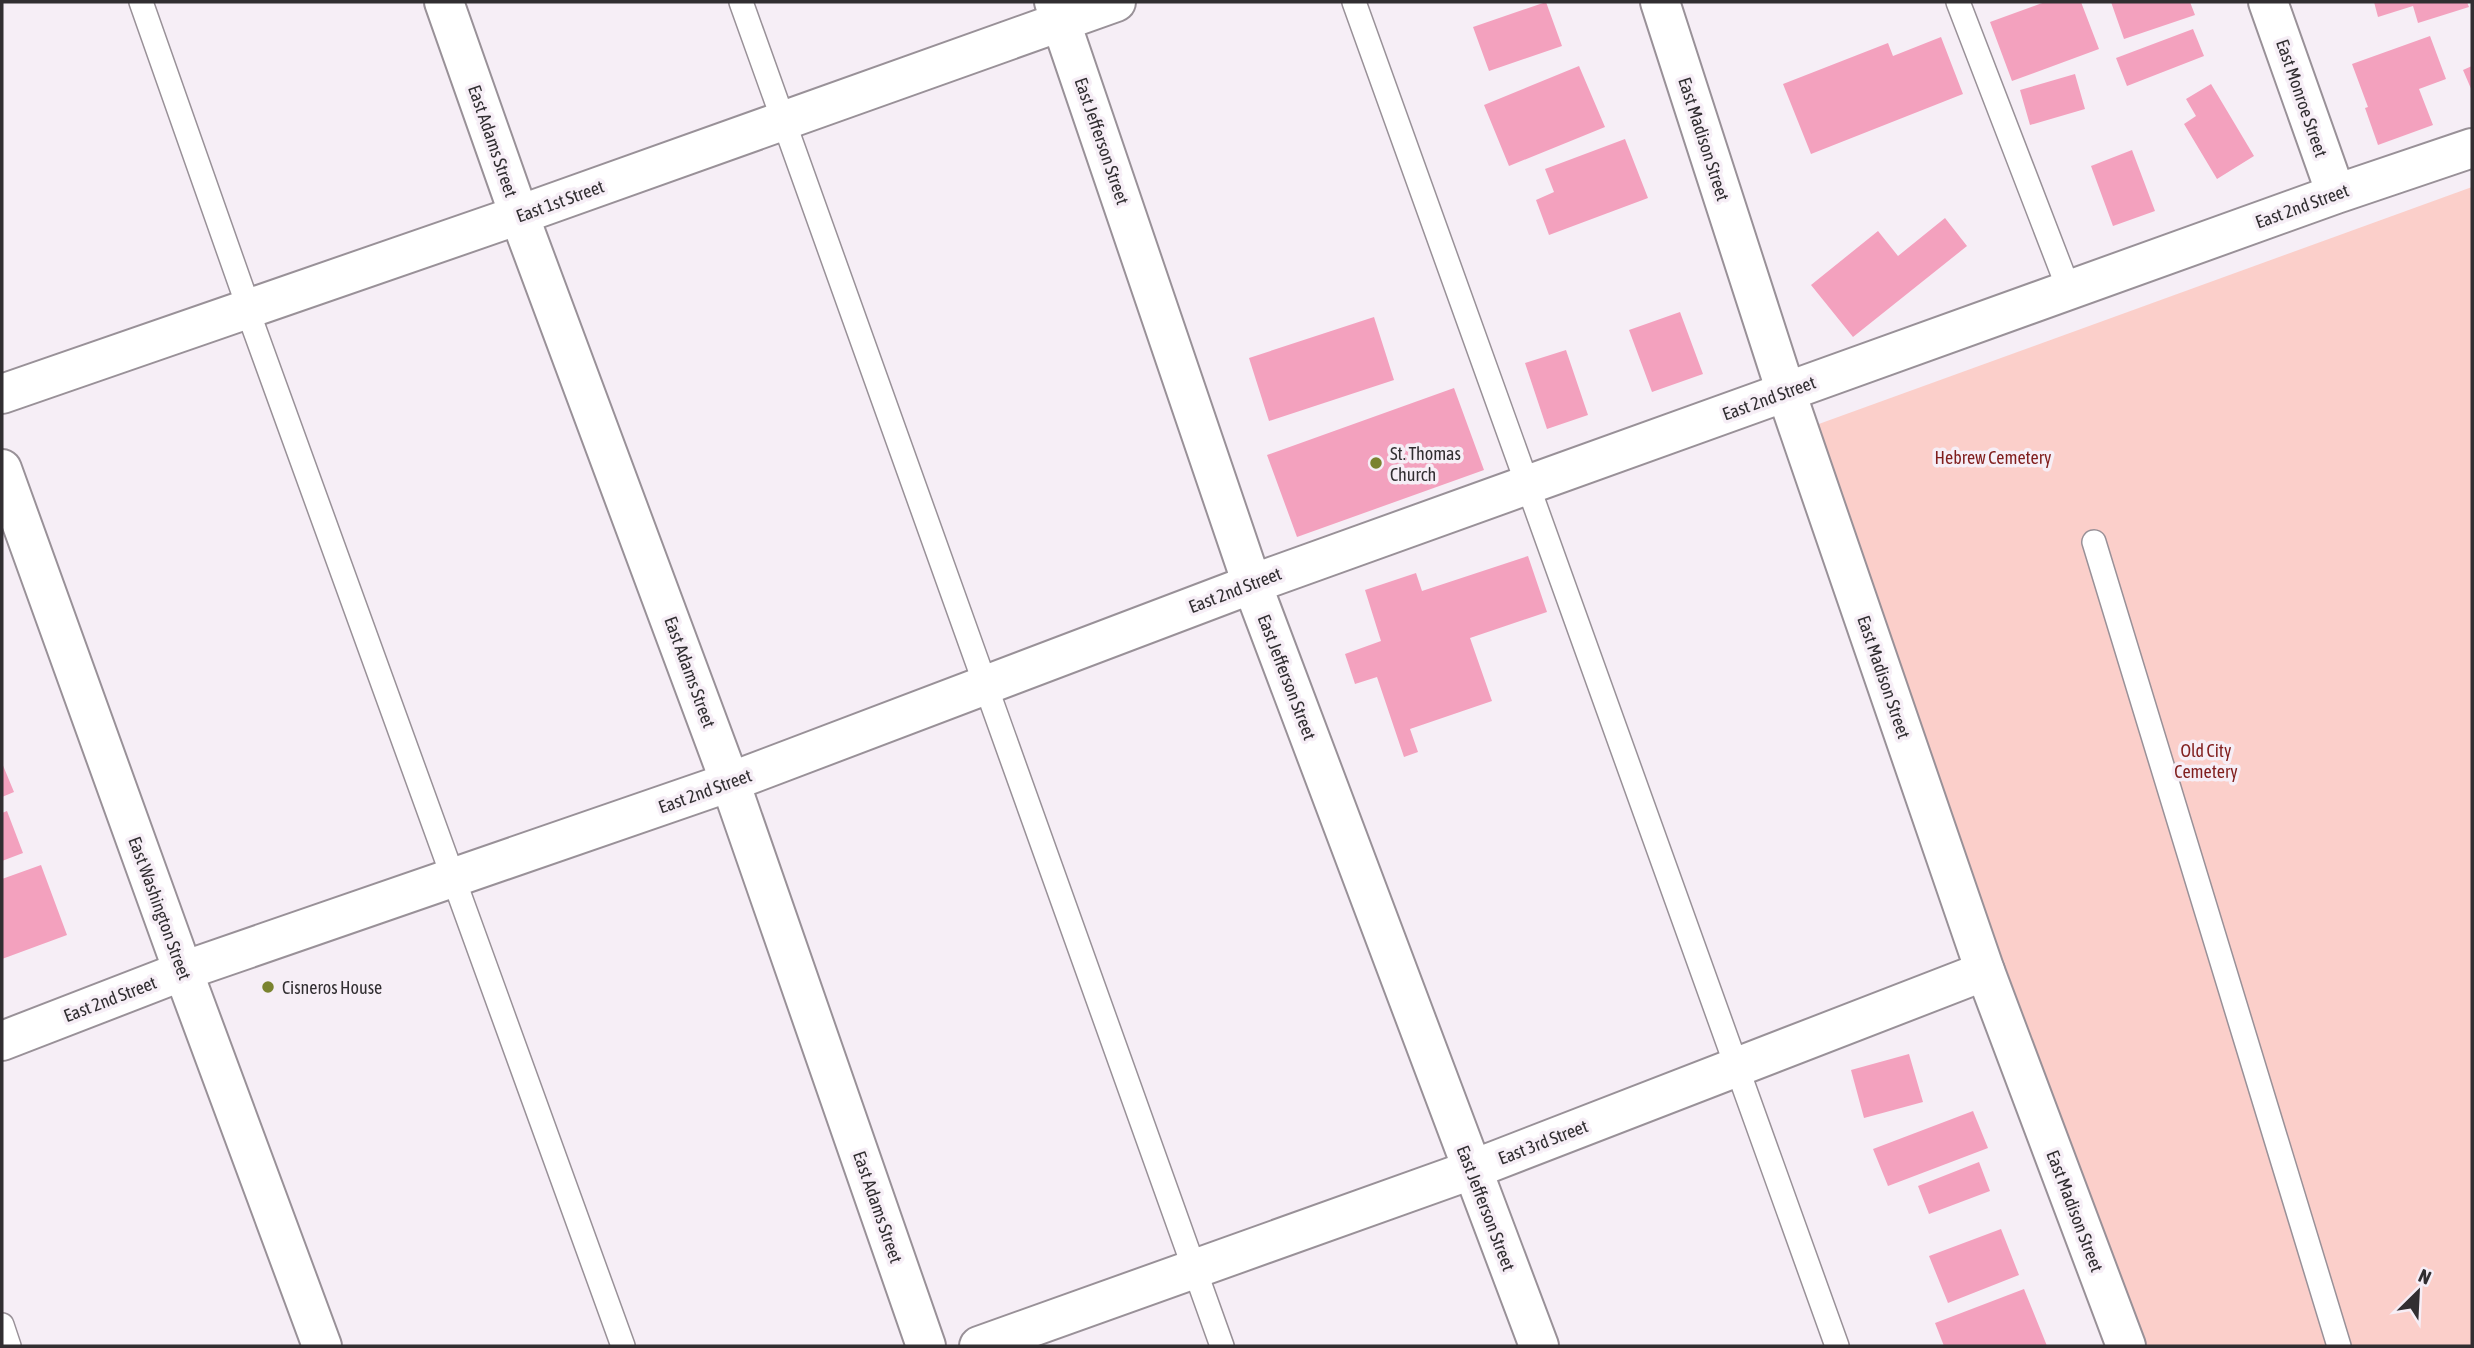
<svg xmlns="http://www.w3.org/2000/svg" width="2474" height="1348" font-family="'Asap Condensed',sans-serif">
<rect width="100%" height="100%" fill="#f6eef6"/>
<path fill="#fbcfca" d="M2472,187v1159h-338l-329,-917z"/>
<path fill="#f3a1be" d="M1546,2l16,44 -73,25 -16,-44z
M2045,2h36l18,47 -87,32 -22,-59z
M2111,2h79l5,13 -71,24z
M2374,2h93l2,5 -51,16 -5,-17 -35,11z
M2193,29l11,27 -77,30 -11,-28z
M2430,36l16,43 -27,10 14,36 -55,20 -13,-37 3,-1 -16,-43z
M1941,37l22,57 -152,60 -28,-70 105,-41 5,13z
M1579,66l26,61 -96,39 -25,-61z
M2472,66v25l-9,-21z
M2075,74l10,35 -55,16 -10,-35z
M2211,84l43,72 -37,23 -33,-55 12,-8 -10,-17z
M1625,139l23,59 -99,37 -13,-35 18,-8 -9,-23z
M2132,150l23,61 -42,15 -22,-60z
M1945,218l22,28 -114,91 -42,-52 67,-54 20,25z
M1680,312l23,62 -51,18 -23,-62z
M1374,317l20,63 -125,41 -20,-63z
M1566,350l22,65 -41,14 -22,-66z
M1454,388l30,82 -187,67 -30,-82z
M1528,556l19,56 -77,26 22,63 -82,28 8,23 -14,5 -27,-80 -22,7 -10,-30 36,-13 -16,-51 51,-17 6,18z
M2,763l12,29 -12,5z
M7,811l16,42 -21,8v-48z
M41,865l26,70 -65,24v-80z
M1909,1054l14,48 -59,16 -13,-48z
M1973,1111l15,37 -100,38 -15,-37z
M1979,1162l11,29 -61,23 -11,-28z
M2001,1229l18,46 -71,28 -19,-47z
M2024,1289l23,57h-103l-9,-23z"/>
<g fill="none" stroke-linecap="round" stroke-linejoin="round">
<g stroke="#999198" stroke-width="26">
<path id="lane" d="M141,2l107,304 -1,3 376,1037
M741,2l481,1344
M1354,2l483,1344
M1958,2l111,288
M2094,542l245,804
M2,1325l7,21"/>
</g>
<g stroke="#999198" stroke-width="42">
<path id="street" d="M1054,2l198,582 287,762
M2268,2l68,192
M2,394l517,-179 597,-213
M2,1041l181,-70 547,-189 522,-198 1084,-390 136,-46
M979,1346l492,-176 514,-199"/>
</g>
<g stroke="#999198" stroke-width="42">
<path id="secondary" d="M444,2l75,213 211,567 196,564
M1660,2l126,390 199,579 141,375"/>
</g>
<g stroke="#999198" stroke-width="42">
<path id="primary" d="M2,469l181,502 139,375"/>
</g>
<use href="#lane" stroke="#fff" stroke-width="23"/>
<use href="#street" stroke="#fff" stroke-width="38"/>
<use href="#secondary" stroke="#fff" stroke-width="38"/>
<use href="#primary" stroke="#fff" stroke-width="38"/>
</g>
<g fill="#7a832f" stroke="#f6eef6" stroke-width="2.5">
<circle cx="1376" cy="463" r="7"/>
<circle cx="268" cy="987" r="7"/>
</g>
<g text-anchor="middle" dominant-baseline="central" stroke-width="7" stroke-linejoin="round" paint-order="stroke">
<g font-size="18" fill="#312e31" stroke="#f6eef6">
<text transform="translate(2302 98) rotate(71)">East Monroe Street</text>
<text transform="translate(1704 139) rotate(72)">East Madison Street</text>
<text transform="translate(493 141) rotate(71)">East Adams Street</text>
<text transform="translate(1102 141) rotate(71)">East Jefferson Street</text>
<text transform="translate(560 201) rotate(-20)">East 1st Street</text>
<text transform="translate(2302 206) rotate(-20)">East 2nd Street</text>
<text transform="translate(1769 398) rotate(-20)">East 2nd Street</text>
<text transform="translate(1235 590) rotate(-21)">East 2nd Street</text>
<text transform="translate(690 672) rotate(70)">East Adams Street</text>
<text transform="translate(1287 677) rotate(69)">East Jefferson Street</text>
<text transform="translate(1884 677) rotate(71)">East Madison Street</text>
<text transform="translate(705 791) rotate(-20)">East 2nd Street</text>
<text transform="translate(160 908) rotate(70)">East Washington Street</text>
<text transform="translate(110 999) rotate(-21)">East 2nd Street</text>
<text transform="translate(1543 1142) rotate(-21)">East 3rd Street</text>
<text transform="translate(878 1207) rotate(71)">East Adams Street</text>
<text transform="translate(1486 1208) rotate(69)">East Jefferson Street</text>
<text transform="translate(2075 1211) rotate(69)">East Madison Street</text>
</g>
<g font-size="18" fill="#312e31" stroke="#f6eef6" text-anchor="start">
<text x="1390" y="453">St. Thomas<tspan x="1390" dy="21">Church</tspan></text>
<text x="282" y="987">Cisneros House</text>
</g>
<g font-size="18" fill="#801e1d" stroke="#f6eef6">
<text x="1993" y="457">Hebrew Cemetery</text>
<text x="2206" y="750">Old City<tspan x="2206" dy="21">Cemetery</tspan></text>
</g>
</g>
<rect width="2474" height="1348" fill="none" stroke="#312e31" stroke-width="7"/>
<g transform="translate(2418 1292) rotate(24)" stroke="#f6eef6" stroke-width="5" paint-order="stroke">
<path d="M0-5L12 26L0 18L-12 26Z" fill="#312e31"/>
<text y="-10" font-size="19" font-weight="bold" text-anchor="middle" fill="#312e31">N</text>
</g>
</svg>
